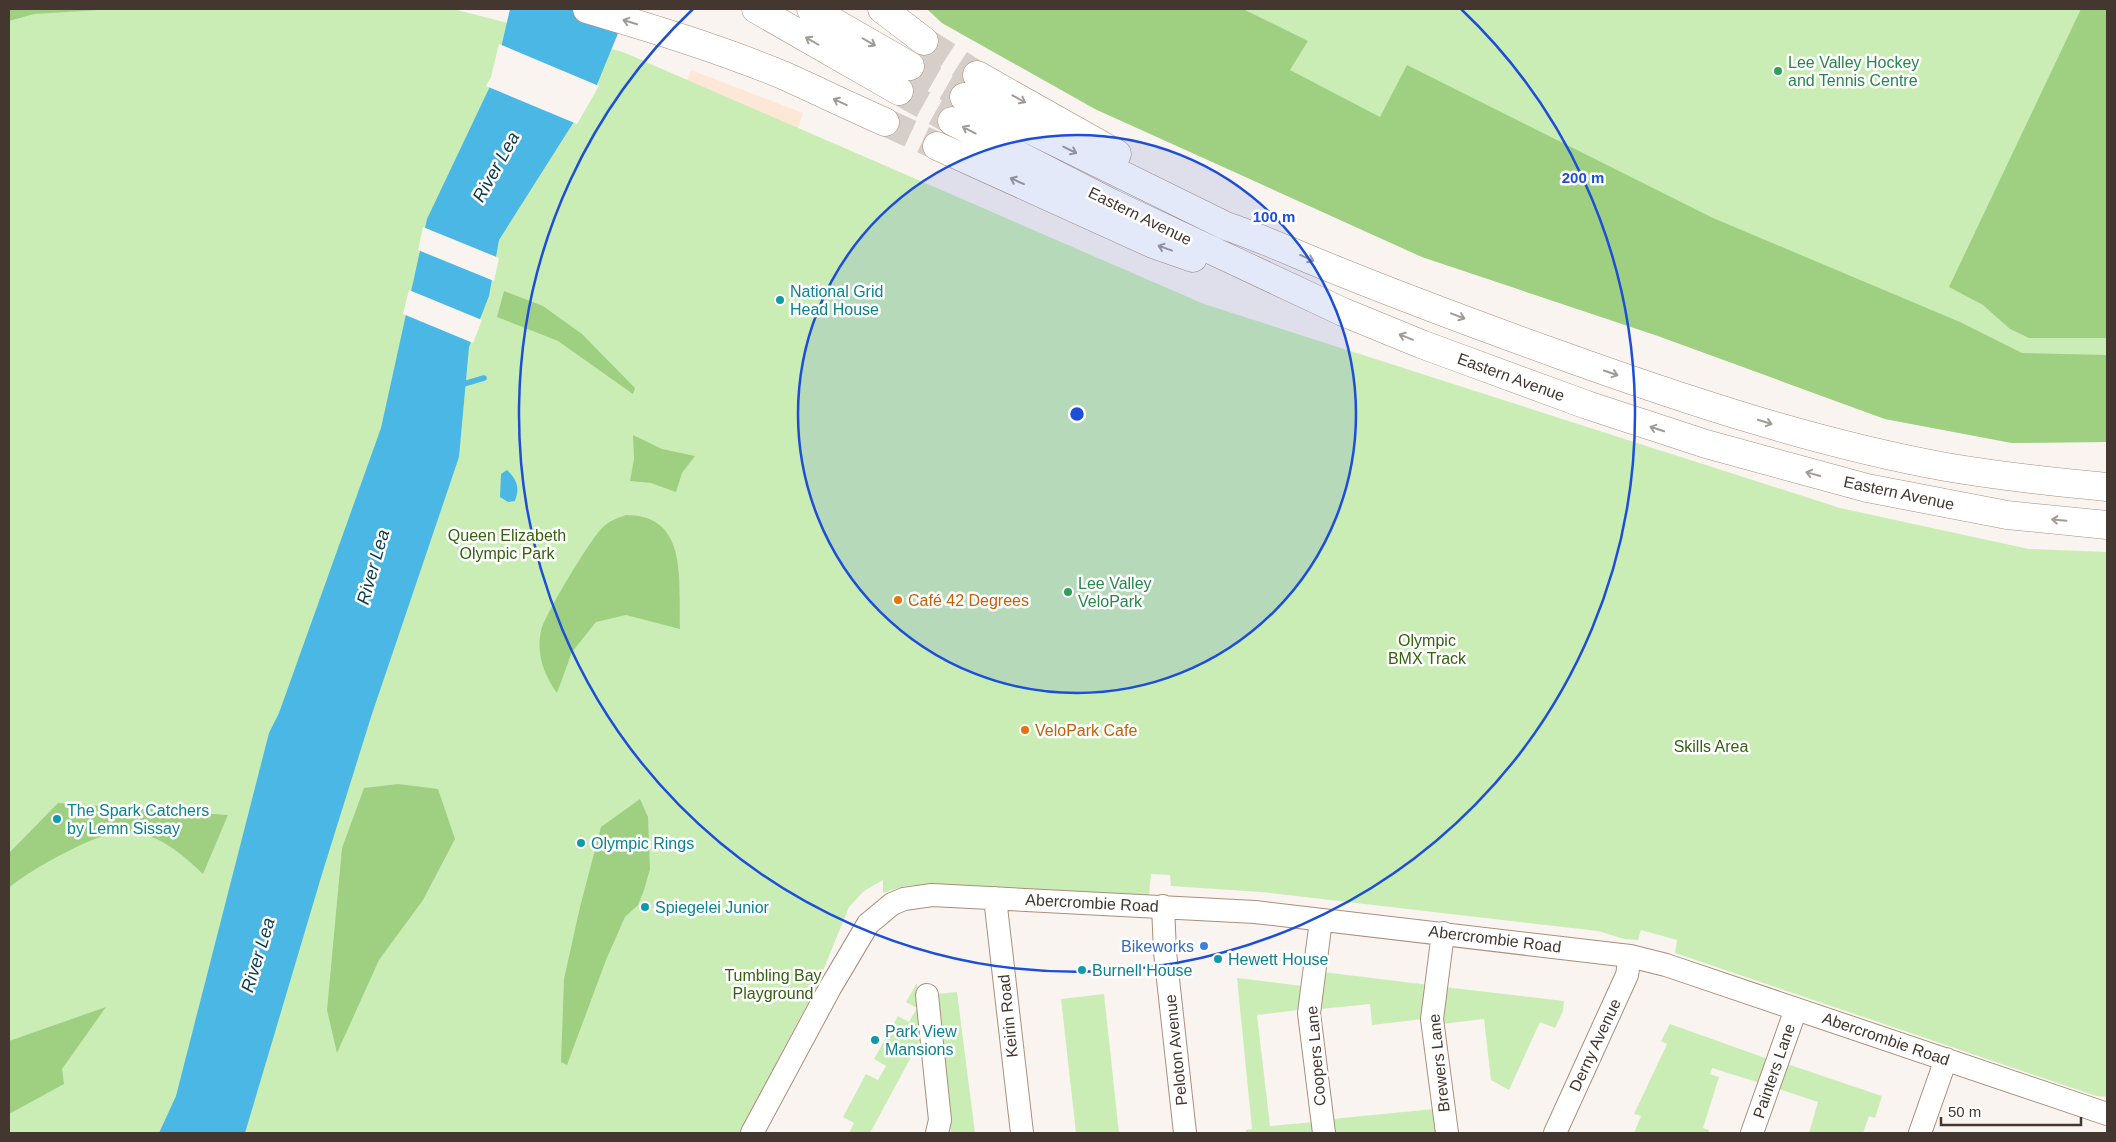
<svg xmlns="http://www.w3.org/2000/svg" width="2116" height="1142" font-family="Helvetica,sans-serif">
<rect width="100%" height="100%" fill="#faf4f0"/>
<path fill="#fde7d7" d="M691,70l112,43 -16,48 -107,-62z"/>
<path fill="#caedb6" d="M9,9h444l170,43 581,252 636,204 189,41 78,3v545l-11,-1 -421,-143 2,-13 -36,-10 -3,10 -14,-1 -26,-8 -337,-39 -90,-6 -1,-11 -19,-1 -2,21 -215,-11 -29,2 -22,7v-13l-19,11 -15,16 -33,81 -77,145h-730z
M927,9h1180v433l-95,1 -127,-24 -227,-83 -236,-79 -327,-148 -153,-86z
M1323,972l106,13 -6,34 -51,6 -2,-21 -49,5 -2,-8z
M1237,978l65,8 -3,24 -42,5 13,111 44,-4 2,11h-70v-3l6,-1z
M917,983l5,54 -52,96h-21l5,-10 -11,-6 23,-43 12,6 8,-14 -12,-7 24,-43 11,6 8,-14 -11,-6z
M1444,987l120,14 -1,10 -8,17 -15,-6 -31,68 -18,-10 -7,-61 -42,5z
M957,992l18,141h-24l-15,-139z
M1104,994l15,139h-43l-15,-134z
M1670,1024l98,35 -8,24 -48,-15 -2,6 9,3 -16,51 6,2 -1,3h-74l7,-17 -7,-2 33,-70 -6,-3z
M1784,1063l98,33 -7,22 -6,-2 -6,17h-54l9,-31 -42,-14z
M1434,1109l3,23 -106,1 1,-14z"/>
<path fill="#9fd081" d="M9,9h106l-81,5 -25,7z
M927,9h316l65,32 -18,29 90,47 27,-52 306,153 247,104 62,31 85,2v87l-95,1 -127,-24 -227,-83 -236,-79 -327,-148 -153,-86z
M2081,9h24l2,3v326h-78l-19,-9 -27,-24 -34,-18z
M504,291l39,15 39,28 53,54 -2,6 -75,-53 -61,-24z
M633,435l29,14 33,7 -13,17 -6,19 -25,-9 -21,-2 4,-22z
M626,515c64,0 52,68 54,114l-54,-14 -30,7 -24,30 -15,41c-13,-18 -21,-39 -16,-62 3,-15 49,-91 61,-103 7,-7 15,-10 24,-13z
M398,784l40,5 17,50 -32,61 -44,60 -42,93 -10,-43 15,-162 22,-60z
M640,799l8,18 2,52 -6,21 -6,15 -13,12 -19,43 -39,105 -6,-3 3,-83 16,-72 21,-80z
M58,803l170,12 -25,59c-22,-21 -43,-39 -74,-43 -25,-3 -101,40 -120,57v-35z
M106,1007l-44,62 2,15 -55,30v-73z"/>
<path fill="#4bb7e5" d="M510,9h118l-32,78 -97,153 -10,56 -20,51 -10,110 -88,260 -49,157 -77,259h-86l17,-37 93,-363 10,-20 102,-285 46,-209 67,-141z
M507,470c10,10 13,17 8,31l-7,1 -8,-5 1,-23z"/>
<path fill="#faf4f0" d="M499,44l100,42 -22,38 -91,-38 5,-9z
M423,227l76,31 -5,23 -76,-31z
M409,290l73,30 -9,23 -70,-29z"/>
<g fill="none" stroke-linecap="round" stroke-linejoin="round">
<path stroke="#4bb7e5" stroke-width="5.5" d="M460,385l24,-7"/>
<path stroke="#d5cec9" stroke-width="28" stroke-dasharray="28 14" stroke-linecap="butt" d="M924,41l53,34
M910,66l54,31
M899,91l53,30
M885,122l52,24"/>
<g stroke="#aa8e7a" stroke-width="24">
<path id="minor" d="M995,898l27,235
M1163,906l2,46 20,181
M1321,920l-12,93 15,120
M1443,933l-11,86 15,114
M927,995l13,125 -3,13
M752,1133l78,-145 38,-64 24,-20 12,-5 28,-4 323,17 375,44 36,9 441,149
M1555,1133l72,-158 3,-19
M1752,1133l44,-124
M1920,1133l26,-74"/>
</g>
<g stroke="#aa8e7a" stroke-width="29">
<path id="highway" d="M587,9c67,20 133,40 198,67 33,15 66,31 100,46
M756,9l143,82
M811,9l99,57
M882,9l42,32
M977,75l140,79
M964,97l262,129c38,13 74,30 112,45 74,30 150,58 225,85 125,45 253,87 383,111 53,9 107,15 161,20
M952,121l159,82 232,109 78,32 166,61 119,39 161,44 140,27 100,10
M937,146l216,98 40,14"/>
</g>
<use href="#minor" stroke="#fff" stroke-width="22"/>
<use href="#highway" stroke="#fff" stroke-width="28"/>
</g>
<defs><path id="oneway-shaft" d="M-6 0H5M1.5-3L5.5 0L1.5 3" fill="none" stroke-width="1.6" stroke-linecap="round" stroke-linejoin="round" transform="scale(1.25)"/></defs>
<g stroke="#a19b97">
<use href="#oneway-shaft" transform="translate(630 22) rotate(-163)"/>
<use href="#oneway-shaft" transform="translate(812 41) rotate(-150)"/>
<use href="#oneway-shaft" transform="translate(869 42) rotate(30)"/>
<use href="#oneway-shaft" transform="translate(1019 99) rotate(29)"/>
<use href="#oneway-shaft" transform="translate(840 102) rotate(-155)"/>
<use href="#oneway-shaft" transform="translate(969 130) rotate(-152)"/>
<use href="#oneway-shaft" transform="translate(1070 150) rotate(26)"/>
<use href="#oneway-shaft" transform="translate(1017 181) rotate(-156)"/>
<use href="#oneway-shaft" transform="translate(1165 248) rotate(-160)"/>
<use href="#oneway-shaft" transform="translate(1307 258) rotate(24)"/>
<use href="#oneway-shaft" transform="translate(1458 316) rotate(21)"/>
<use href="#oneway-shaft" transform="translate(1406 337) rotate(-158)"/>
<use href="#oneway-shaft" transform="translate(1611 373) rotate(19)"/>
<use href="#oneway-shaft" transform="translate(1765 422) rotate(17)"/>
<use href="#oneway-shaft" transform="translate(1657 429) rotate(-162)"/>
<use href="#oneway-shaft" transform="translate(1813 474) rotate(-165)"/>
<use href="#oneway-shaft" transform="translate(2059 520) rotate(-175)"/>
</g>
<circle cx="1077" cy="414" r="279" fill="#1d4ed8" fill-opacity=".12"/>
<g fill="none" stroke="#1d4ed8" stroke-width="2.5">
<circle cx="1077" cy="414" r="279"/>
<path d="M1461 9A558 558 0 1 1 693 9"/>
</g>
<g fill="#2e9e5b" stroke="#fff" stroke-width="2">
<circle cx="1778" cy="71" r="5"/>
<circle cx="1068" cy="592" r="5"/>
</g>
<g fill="#0f9aa8" stroke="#fff" stroke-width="2">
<circle cx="780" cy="300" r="5"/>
<circle cx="57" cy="819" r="5"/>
<circle cx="581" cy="843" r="5"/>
<circle cx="645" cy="907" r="5"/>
<circle cx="1218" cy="959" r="5"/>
<circle cx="1082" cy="970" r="5"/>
<circle cx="875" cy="1040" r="5"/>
</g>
<g fill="#e8710a" stroke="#fff" stroke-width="2">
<circle cx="898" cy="600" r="5"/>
<circle cx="1025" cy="730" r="5"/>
</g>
<circle fill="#3f7fe0" stroke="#fff" stroke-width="2" cx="1204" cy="946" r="5"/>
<g text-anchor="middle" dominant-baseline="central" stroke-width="5" stroke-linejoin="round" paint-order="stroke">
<g font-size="16" fill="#27864d" stroke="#fff" text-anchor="start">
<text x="1788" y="62">Lee Valley Hockey<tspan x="1788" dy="18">and Tennis Centre</tspan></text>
<text x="1078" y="583">Lee Valley<tspan x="1078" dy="18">VeloPark</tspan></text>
</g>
<g font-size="16" fill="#43372f" stroke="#fff">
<text transform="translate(1140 216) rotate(26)">Eastern Avenue</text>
<text transform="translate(1511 377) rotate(20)">Eastern Avenue</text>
<text transform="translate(1899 493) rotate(12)">Eastern Avenue</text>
<text transform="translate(1092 903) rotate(3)">Abercrombie Road</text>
<text transform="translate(1495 939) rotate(7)">Abercrombie Road</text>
<text transform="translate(1008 1016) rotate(-96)">Keirin Road</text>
<text transform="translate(1886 1039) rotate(19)">Abercrombie Road</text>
<text transform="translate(1595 1045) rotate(-65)">Derny Avenue</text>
<text transform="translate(1176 1050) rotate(-96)">Peloton Avenue</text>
<text transform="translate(1316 1056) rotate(-95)">Coopers Lane</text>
<text transform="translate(1439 1063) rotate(-96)">Brewers Lane</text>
<text transform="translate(1774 1071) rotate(-71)">Painters Lane</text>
</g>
<g font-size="16" fill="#0d838f" stroke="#fff" text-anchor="start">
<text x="790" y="291">National Grid<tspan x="790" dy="18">Head House</tspan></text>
<text x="67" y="810">The Spark Catchers<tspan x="67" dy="18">by Lemn Sissay</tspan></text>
<text x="591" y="843">Olympic Rings</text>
<text x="655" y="907">Spiegelei Junior</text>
<text x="1228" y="959">Hewett House</text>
<text x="1092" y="970">Burnell House</text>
<text x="885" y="1031">Park View<tspan x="885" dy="18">Mansions</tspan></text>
</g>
<g font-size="16" fill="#36610f" stroke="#fff">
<text x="507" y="535">Queen Elizabeth<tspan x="507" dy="18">Olympic Park</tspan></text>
<text x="1427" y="640">Olympic<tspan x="1427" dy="18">BMX Track</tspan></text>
<text x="1711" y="746">Skills Area</text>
<text x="773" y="975">Tumbling Bay<tspan x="773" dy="18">Playground</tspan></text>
</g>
<g font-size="16" fill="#c56008" stroke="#fff" text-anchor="start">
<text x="908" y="600">Café 42 Degrees</text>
<text x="1035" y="730">VeloPark Cafe</text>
</g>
<g font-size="16" fill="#366cbe" stroke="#fff" text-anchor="end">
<text x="1194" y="946">Bikeworks</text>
</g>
<g font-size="18" font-style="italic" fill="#093a4d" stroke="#fff">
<text transform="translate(496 167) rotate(-61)">River Lea</text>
<text transform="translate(373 567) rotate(-74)">River Lea</text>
<text transform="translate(258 955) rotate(-73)">River Lea</text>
</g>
</g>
<circle cx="1077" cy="414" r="8" fill="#1d4ed8" stroke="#fff" stroke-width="2.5"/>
<g font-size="15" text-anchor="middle" font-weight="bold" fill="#1d4ed8" stroke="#fff" stroke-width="5" stroke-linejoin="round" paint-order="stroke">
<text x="1583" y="183">200 m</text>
<text x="1274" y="222">100 m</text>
</g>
<rect width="2116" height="1142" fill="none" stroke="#43372f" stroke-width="20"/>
<path d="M1941 1117v8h140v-8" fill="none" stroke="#43372f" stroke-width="2.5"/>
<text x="1948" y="1117" font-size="15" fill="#43372f" stroke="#ffffff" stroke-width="4" paint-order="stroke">50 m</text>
</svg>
